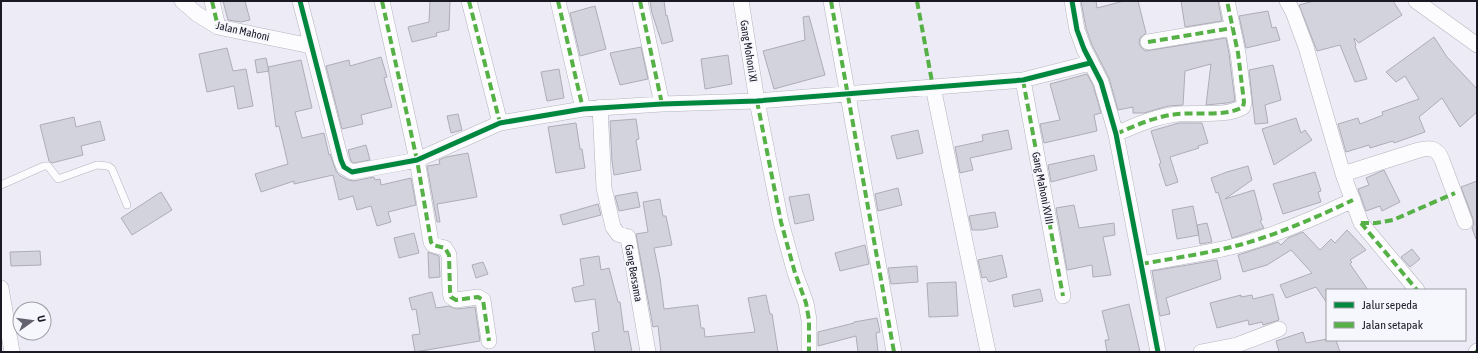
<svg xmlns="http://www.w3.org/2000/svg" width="1478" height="353" font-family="'Asap Condensed',sans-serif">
<rect width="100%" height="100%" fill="#ecebf6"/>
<path fill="#d3d3de" stroke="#aeadb7" d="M223,1h22l5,19 -9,2 -13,-2z
M430,1h20l-1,29 -13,3 1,3 -25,6 -4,-15 21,-5z
M650,1h14l2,15 1,-1 6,26 -11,3 -10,-31z
M1081,1h15l1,7 27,-7h14l8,32 -6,5 -1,5 2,4 4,4 81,-13 3,16 6,47 -8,2 -21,2 5,-41 -26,7 -2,34 -15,1 -24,7h-11v-6l-15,3 -9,-32 -17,-33 -6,-17z
M1181,1h37l4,20 -37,6z
M1314,1h79l9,14 -43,28 -5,-5 2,7 -1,1 12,33 -12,3 -15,-37 -23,6 -18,-46z
M595,6l11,43 -26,7 -10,-43z
M1268,11l4,17 4,-1 4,13 -34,8 -7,-32z
M809,16l16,59 -51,14 -11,-38 42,-11 -2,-23z
M1434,37l13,20 30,32v23l-17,15 -18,-29 -23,19 6,15 -31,11 -1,-2 -23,7 -1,-3 -23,7 -8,-28 20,-6 2,6 23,-9 -1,-3 37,-13 -14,-23 -9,6 -10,-10z
M641,47l7,32 -28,6 -10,-32z
M227,48l6,23 13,-2 7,37 -15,3 -4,-23 -27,6 -8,-38z
M728,55l4,29 -27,5 -4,-30z
M381,57l6,20 -3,1 8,29 -31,8 2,9 -21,5 -16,-63 23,-6 1,6z
M266,58l3,13 -12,2 -2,-13z
M301,60l11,48 -17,4 7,26 22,-5 5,22 1,-1 6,17 3,4 9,5 6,1 20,-4 1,3 5,-1 1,6 30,-7 5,27 -28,7 3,10 -14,4 -6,-20 -14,4 -4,-14 -14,4 -6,-25 -39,9v-3l-33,11 -6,-18 33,-10 -9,-38 -3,1 -8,-60z
M1273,65l8,35 -16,5 3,18 -13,1 -6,-54z
M559,69l5,29 -17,3 -6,-29z
M1087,74l6,11 8,28 -7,2 3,16 -53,12 -4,-19 20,-4 -10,-36z
M458,114l4,16 -11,3 -4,-17z
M74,117l2,10 24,-6 5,19 -24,6 2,9 -31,8 -3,-2 -9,-36z
M1296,118l5,15 4,-3 7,10 -38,25 -12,-36z
M636,119l3,20 -3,1 5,30 -27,5 -2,-14 -2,-40z
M576,123l4,26h2l3,19 -29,5 -8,-46z
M1179,123h23l6,20 -10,3 1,2 -29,9 8,25 -12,4 -7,-22 2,-1 -10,-32z
M918,130l5,23 -26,6 -6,-23z
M1008,130l4,19 -42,9 3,12 -13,3 -5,-26 28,-6 -1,-6z
M366,145l4,15 -16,3 -3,-2 -3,-11z
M468,153l9,44 -40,7 3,18h-3l-10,-56 13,-2 -1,-4 7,-3z
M1094,155l3,15 -46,12 -3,-17z
M1248,166l4,14 -27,19 29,-9 8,30 -2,1 4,7 -32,10 -14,-46 -2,1 -5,-15 16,-6z
M1384,170l16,32 -18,9 -2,-5 -14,5 -8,-22 11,-4 -3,-7z
M1315,172l6,19 -3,1 3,10 -38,12 -10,-30z
M1477,181v57l-1,1 -4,-11 2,-4 -1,-5 -12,-32z
M898,188l4,17 -24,6 -3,-17z
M161,192l11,18 -40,25 -11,-17z
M637,192l3,15 -21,4 -4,-15z
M809,194l5,26 -19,4 -6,-27z
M660,199l3,17h3l6,29 -18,3 6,30 4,31 34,-4 3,23h3l1,9 50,-5 -7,-34 18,-3 4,19h2l6,38h-117l-3,-26 -5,1 -17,-93 12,-2 -5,-30z
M598,204l3,11 -38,10 -3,-10z
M1074,205l5,23 35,-5 1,12 -12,2 8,38 -18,2 -1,-12 -25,5 -11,-62z
M1193,206l6,29 -22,4 -5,-29z
M995,212l3,15 -16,3h-10l-3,-14z
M1207,223l5,19 -12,2 -3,-19z
M1347,230l19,20 -16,10 2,2 -2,2 18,26h-41v13l-11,-16 -30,11 -6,-13 32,-12 -21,-23 -24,15 -24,7 -5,-17 40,-13 3,3 7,-7 15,-6 17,18 11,-11 4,4z
M414,233l5,20 -20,5 -5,-20z
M865,245l4,19 -29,7 -5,-18z
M1412,249l8,10 -10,8 -9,-10z
M40,251l1,14 -30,1 -1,-14z
M428,252l11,4 1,21 -11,1z
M1002,255l5,22 -18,5 -3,-5 -4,1 -4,-18z
M599,256l2,14 8,-2 9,34h2l4,30 4,-1 4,21h-37l-3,-19 7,-2 -4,-32 -20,3 -3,-14 12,-3 -4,-26z
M1217,260l4,19 -55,19 4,16 -10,2 -8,-45z
M483,262l5,12 -12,4 -4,-13z
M917,266l1,16 -27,2 -3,-16z
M956,282l2,34 -29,1 -2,-34z
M1040,289l3,12 -29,6 -2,-12z
M432,292l4,16 13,-2 8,3 18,-2 5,34 -65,11 -3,-17 8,-1 -4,-25 -4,1 -3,-12z
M1273,294l6,26 -16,5 -1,-3 -13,3 -1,-5 -31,8 -7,-25 31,-8v2l11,-2 1,4z
M1129,304l11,48h-33l-2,-12h4l-7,-29z
M877,318l3,14 -4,1 2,19h-20l-2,-16 -38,10v-14l36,-9v-1z
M1303,332l3,11 21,-4v1h9l4,12h-61l-3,-11z"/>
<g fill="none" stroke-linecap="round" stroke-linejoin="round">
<g stroke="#b4b4be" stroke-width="8">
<path id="lane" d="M1,185l43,-19h4l10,13 39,-14 11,1 4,3 15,36"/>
</g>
<g stroke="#b4b4be" stroke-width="16">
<path id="street" d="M182,1l15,13 21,13 93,19
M212,1l6,26
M300,1l41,159 3,7 8,5 65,-12 83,-37 83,-14 79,-5 95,-3 266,-21 67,-17
M382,1l35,159 14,82 2,3 12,3 4,7 1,36 1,6 5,3 22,-3 5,3 6,41
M469,1l31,122
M558,1l25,108
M640,1l22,103
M741,1l16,100 24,121 14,51 11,30 3,17v32
M831,1l63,351
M1072,1l5,29 7,19 17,33 15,52 42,218
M1287,1l6,11 13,35 37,127 18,49 56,67
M1416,1l61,44
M1148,42l84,-14
M1023,80l40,216
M933,87l55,265
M600,107l4,81 9,39 5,7 10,3 20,115
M1116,134c20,-9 41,-18 62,-20 19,-2 48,3 65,-7l1,-5 -6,-49 -11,-52
M1343,174l76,-24c12,-3 18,-2 23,10l23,62
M1141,264c34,-6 69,-11 102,-20 38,-11 74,-27 110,-44
M1,288l11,64
M1201,352l36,-7 42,-16
M1476,352l1,-1"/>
</g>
<use href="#lane" stroke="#fcfcfe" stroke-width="7"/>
<use href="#street" stroke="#fcfcfe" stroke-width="15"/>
<path stroke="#55b145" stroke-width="4" stroke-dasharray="8 4" stroke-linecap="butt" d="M212,1l6,26
M382,1l35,159 14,82 2,3 12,3 4,7 1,36 1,6 5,3 22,-3 5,3 6,41
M469,1l31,122
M558,1l25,108
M640,1l22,103
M831,1l63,351
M917,1l16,86
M1148,42l84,-14
M1023,80l40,216
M757,101l24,121 14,51 11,30 3,17v32
M1116,134c20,-9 41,-18 62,-20 19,-2 48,3 65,-7l1,-5 -6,-49 -11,-52
M1361,223h15l17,-3 62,-27
M1361,223l56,67
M1141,264c34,-6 69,-11 102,-20 38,-11 74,-27 110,-44
M1476,352l1,-1"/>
<g stroke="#f6f6fd" stroke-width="8">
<path id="cycleway" d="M300,1l41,159 3,7 8,5 65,-12 83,-37 83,-14 79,-5 95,-3 266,-21 67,-17
M1072,1l5,29 7,19 17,33 15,52 42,218"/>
</g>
<use href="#cycleway" stroke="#00873e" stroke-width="5"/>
</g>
<g text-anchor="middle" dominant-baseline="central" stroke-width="3.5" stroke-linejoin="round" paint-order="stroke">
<g font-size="11" fill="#1a1924" stroke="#f6f6fd">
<text transform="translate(243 31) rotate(13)">Jalan Mahoni</text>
<text transform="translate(749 51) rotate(81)">Gang Mohoni XI</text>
<text transform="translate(1043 188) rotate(79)">Gang Mahoni XVIII</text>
<text transform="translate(634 273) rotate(80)">Gang Bersama</text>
</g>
</g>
<rect width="1478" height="353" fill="none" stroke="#1a1924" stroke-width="4"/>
<rect x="1326" y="289" width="140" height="52" fill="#f6f6fd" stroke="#9e9ea6"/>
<rect x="1334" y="302" width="20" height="6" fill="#00873e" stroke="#9e9ea6"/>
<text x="1362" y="309" font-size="12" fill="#1a1924">Jalur sepeda</text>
<rect x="1334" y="322" width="20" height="6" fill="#55b145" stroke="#9e9ea6"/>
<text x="1362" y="329" font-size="12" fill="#1a1924">Jalan setapak</text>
<g transform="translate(32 321) rotate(76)"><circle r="19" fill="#f6f6fd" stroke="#9e9ea6"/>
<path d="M0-3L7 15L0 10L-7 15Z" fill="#64626e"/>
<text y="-6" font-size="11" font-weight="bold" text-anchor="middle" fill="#1a1924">U</text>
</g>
</svg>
